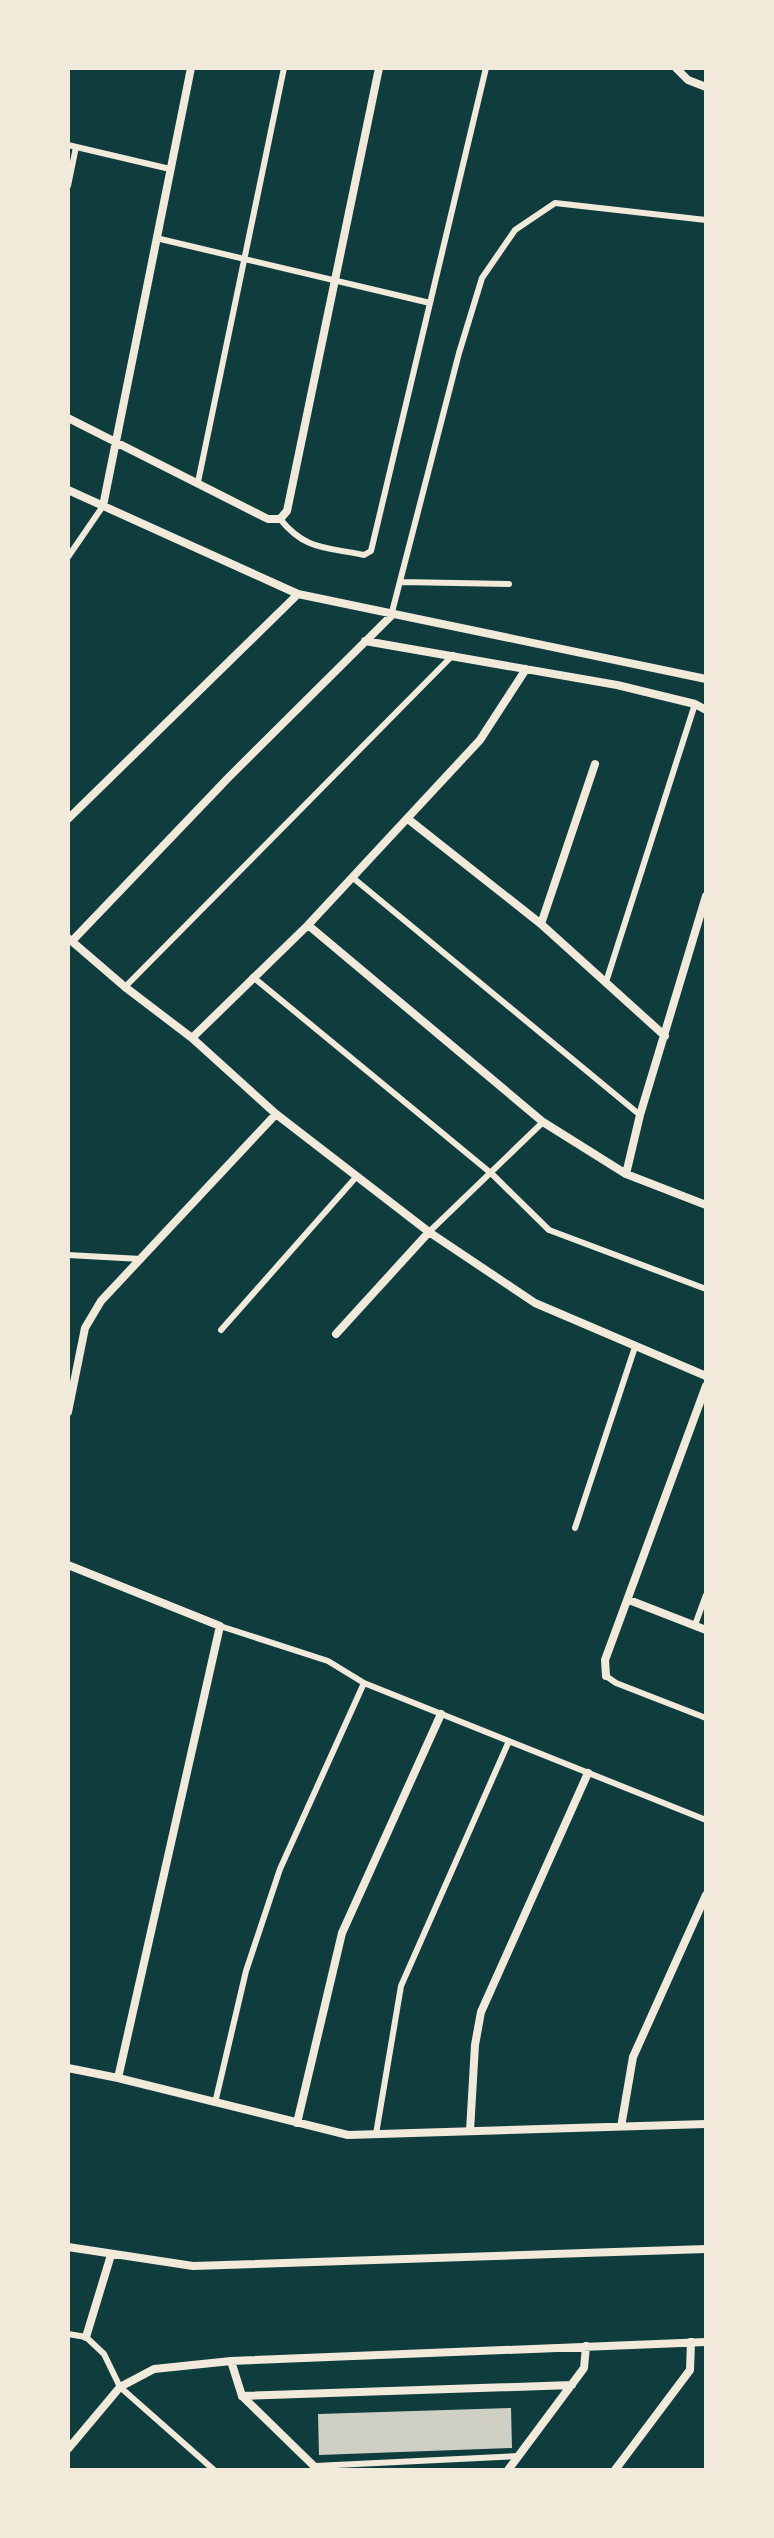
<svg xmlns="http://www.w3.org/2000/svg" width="774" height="2538" font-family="Cabin,sans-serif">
<rect width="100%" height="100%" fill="#0f3d3e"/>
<path fill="#cfcfc3" d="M511,2408l1,40 -193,7 -1,-41z"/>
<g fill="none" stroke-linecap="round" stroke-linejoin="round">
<path stroke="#f1e9da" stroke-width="6" d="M68,145l102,24
M68,186l8,-39
M156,238l274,65
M198,482l86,-414
M280,519c26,32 46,28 84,36l7,-4 115,-483
M68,557l35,-51
M401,582l108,2
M391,616l68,-263 23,-75 33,-48 40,-27 151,17
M352,877l288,238
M253,977l239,197 57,56 157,59
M606,982l89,-278
M125,987l328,-332
M429,1232l114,-110
M68,1255l73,4
M221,1330l136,-154
M575,1528l60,-181
M695,1625l11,-30
M220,1626l108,35 36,22 342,137
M606,1676l10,7 90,35
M215,2103l31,-132 34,-102 84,-186
M376,2134l25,-148 108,-245
M68,2334l18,3 18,17 16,33 94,83
M315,2466l204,-10"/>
<path stroke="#f1e9da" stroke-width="8" d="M676,68l12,12 18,7
M68,418l200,101h12l7,-8 92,-443
M68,490l230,104 408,85
M103,506l88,-438
M365,641l252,44 78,19 11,6
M68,819l230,-225
M408,819l133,105 124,112
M541,924l54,-160
M308,925l235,197 83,52 80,31
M68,938l57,49 67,51 84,76 153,118 106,71 171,73
M73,940l156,-163 162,-161
M192,1038l116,-113 172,-185 46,-71
M626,1174l14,-59 66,-219
M336,1334l93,-102
M68,1412l17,-84 16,-27 175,-187
M68,1565l152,61 -102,452
M629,1600l77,30
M606,1676l-1,-16 101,-274
M68,2068l50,10 230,57 358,-11
M297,2123l45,-190 99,-219
M621,2127l12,-70 73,-162
M470,2131l5,-86 6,-33 107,-239
M68,2247l125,19 513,-17
M86,2337l25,-82
M231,2361l11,35 76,74
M242,2396l330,-11
M68,2449l52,-62 34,-18 77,-8 475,-19
M508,2470l76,-102 2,-22
M615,2470l75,-100 1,-28"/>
</g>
<rect width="774" height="2538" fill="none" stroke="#f1e9da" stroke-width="140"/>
</svg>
